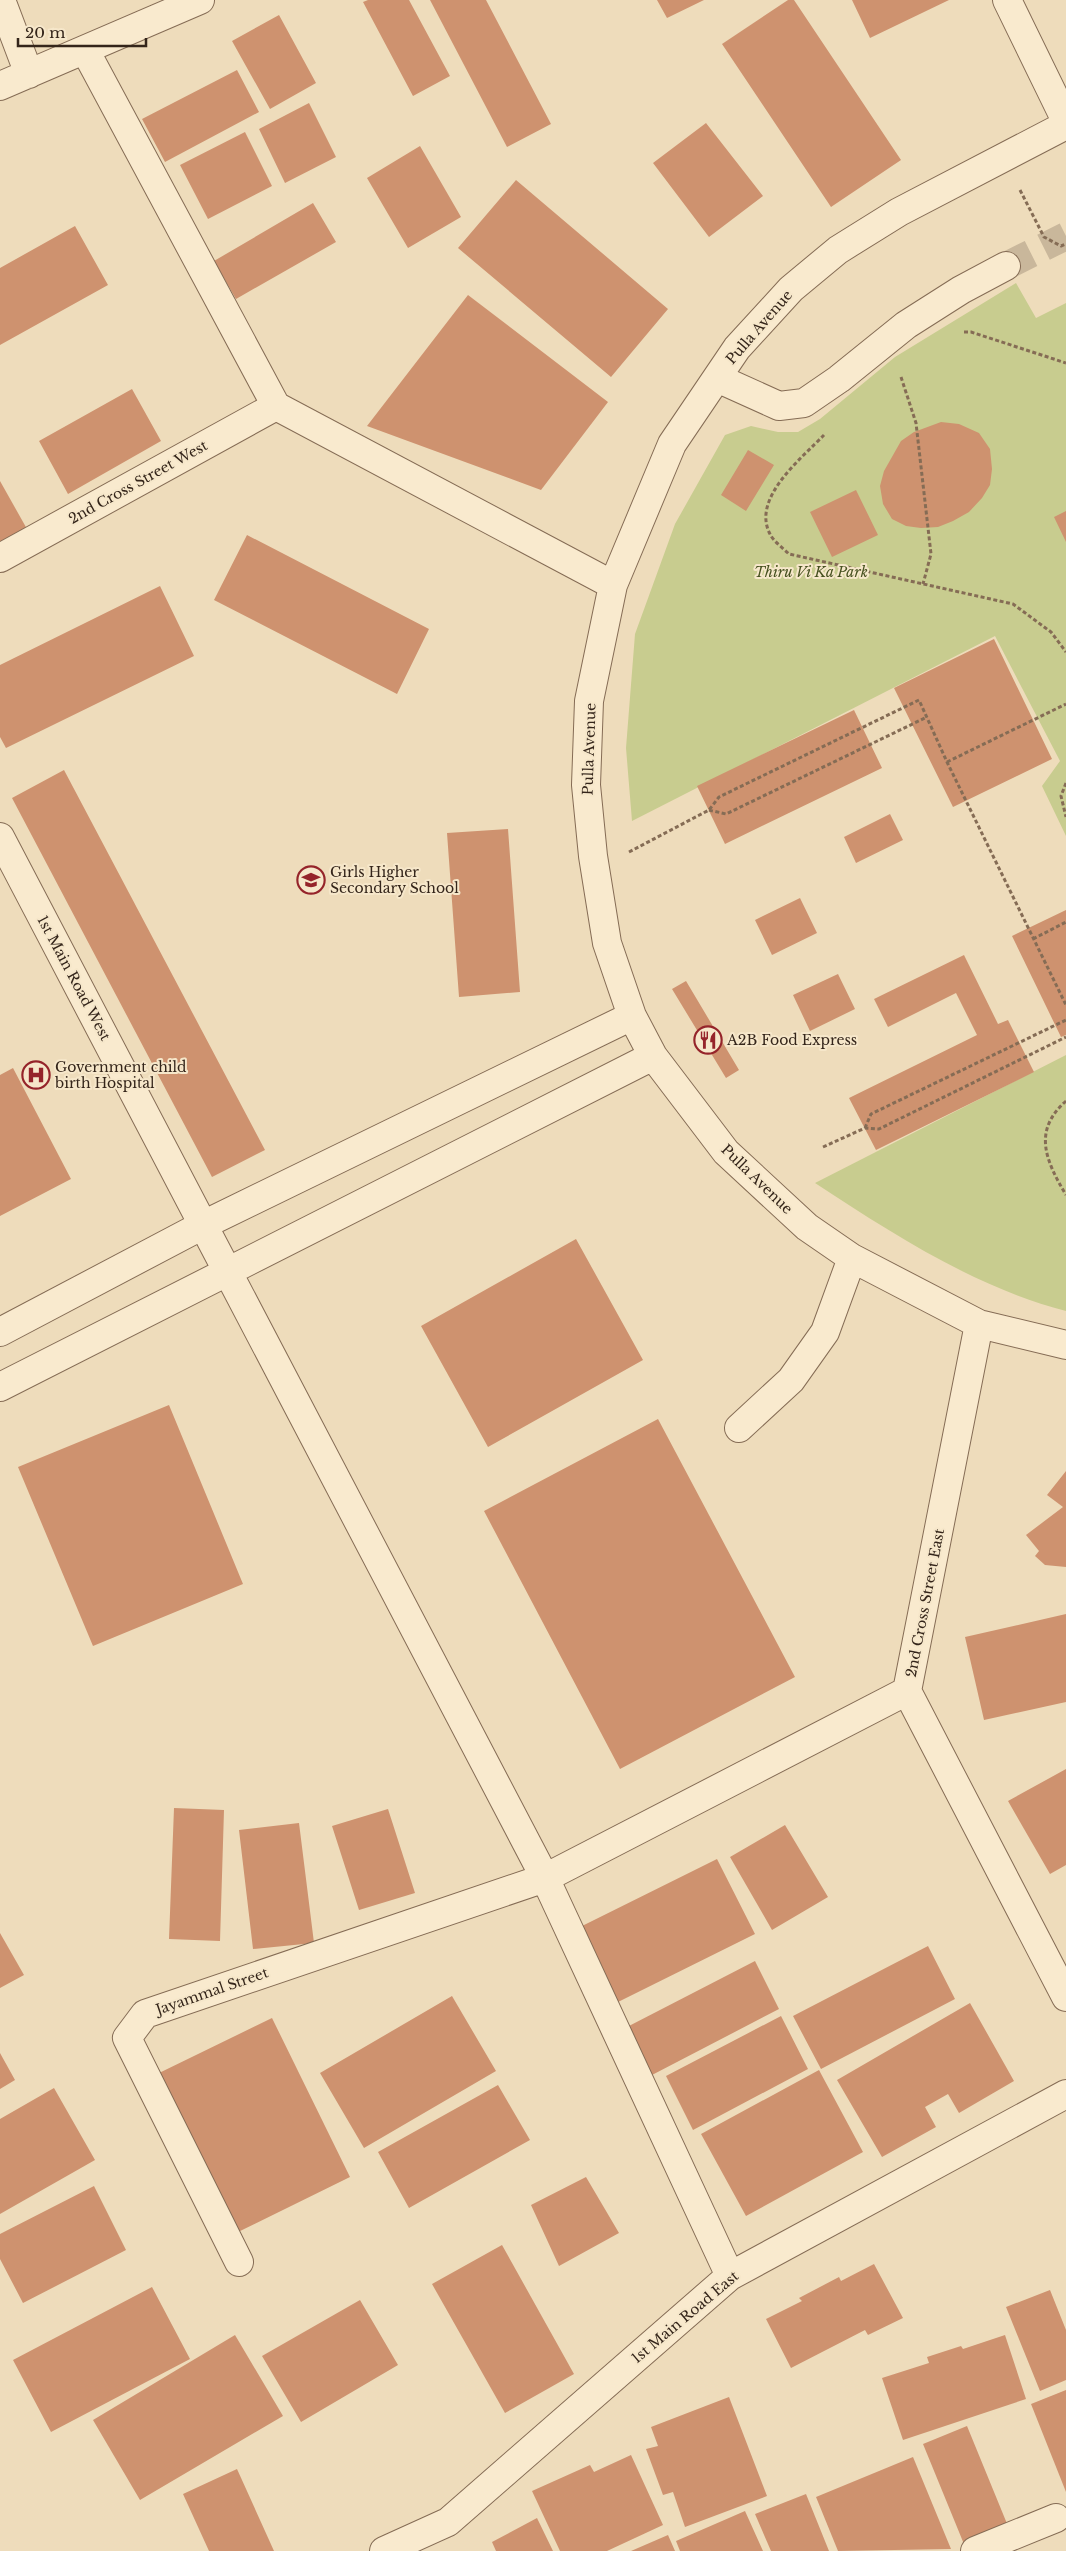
<svg xmlns="http://www.w3.org/2000/svg" width="1066" height="2551" font-family="'Libre Baskerville',serif">
<rect width="100%" height="100%" fill="#eedcbb"/>
<path fill="#c8cc8f" d="M1016,283l20,35 30,-15v533l-24,-50 18,-25 -65,-125 -363,185 -6,-73 9,-114 40,-110 50,-89 26,-9 27,6h20l22,-13 75,-62z
M1066,1055v256c-92,-24 -173,-77 -251,-128z"/>
<path fill="#ce926f" d="M368,0h41l41,76 -37,20 -50,-94z
M430,0h56l65,124 -44,23z
M657,0h47l-37,18z
M788,0h6l107,160 -70,47 -109,-163z
M852,0h97l-79,38z
M279,15l37,68 -46,26 -38,-68z
M237,70l22,42 -94,50 -23,-43z
M309,103l27,54 -51,26 -26,-54z
M706,123l57,73 -54,41 -56,-74z
M245,132l27,54 -64,33 -28,-54z
M420,146l41,71 -53,31 -41,-70z
M516,180l152,129 -57,68 -153,-129z
M313,203l23,39 -100,57 -22,-38z
M75,226l33,59 -108,60v-77z
M468,295l140,107 -67,88 -174,-64z
M132,389l29,52 -93,53 -29,-53z
M941,422l18,2 20,9 11,16 2,20 -2,16 -8,13 -13,14 -16,9 -15,6 -17,1 -15,-2 -14,-7 -9,-15 -3,-18 4,-15 17,-30 13,-9z
M748,450l26,15 -28,46 -25,-16z
M0,481l27,48 -27,16z
M856,490l22,45 -46,22 -22,-45z
M1066,511v31l-12,-25z
M247,535l182,94 -32,65 -183,-94z
M160,586l34,70 -188,92 -6,-11v-72z
M994,639l58,120 -99,48 -59,-119z
M854,710l28,58 -157,76 -28,-58z
M64,770l201,380 -53,27 -200,-379z
M890,814l13,26 -47,23 -12,-26z
M508,829l12,163 -61,5 -12,-164z
M800,898l17,35 -45,22 -17,-35z
M1066,910v125l-5,2 -49,-101z
M964,955l34,69 10,-4 26,52 -158,78 -27,-52 128,-63 -21,-42 -68,34 -14,-28z
M838,974l17,35 -45,22 -17,-36z
M686,981l53,89 -13,8 -54,-89z
M13,1068l58,111 -71,37v-141z
M576,1239l67,121 -155,87 -67,-121z
M169,1405l74,179 -150,62 -75,-179z
M658,1419l137,258 -175,92 -136,-258z
M1066,1471v96l-21,-2 -10,-9 4,-5 -13,-16 37,-28 -16,-12z
M1066,1614v88l-82,18 -19,-83z
M1066,1769v96l-16,9 -42,-73z
M174,1808l50,2 -4,131 -51,-2z
M388,1809l27,84 -56,17 -27,-84z
M299,1823l15,120 -61,6 -14,-119z
M785,1825l43,72 -56,33 -42,-73z
M717,1859l38,75 -141,70 -38,-75z
M0,1933l24,42 -24,13z
M928,1946l27,53 -134,70 -28,-53z
M755,1961l24,48 -127,66 -25,-48z
M452,1996l44,75 -132,77 -44,-75z
M970,2003l44,78 -55,32 -11,-19 -23,13 11,20 -54,30 -45,-77z
M781,2016l27,53 -115,61 -27,-54z
M272,2018l78,159 -114,56 -79,-159z
M0,2053l15,27 -15,9z
M819,2070l44,82 -117,64 -45,-82z
M498,2085l32,55 -121,68 -31,-56z
M54,2088l41,72 -95,54v-95z
M586,2177l33,56 -60,33 -28,-61z
M94,2186l32,64 -103,53 -23,-44v-25z
M502,2245l72,129 -69,39 -73,-129z
M874,2264l29,54 -35,17 -3,-5 -74,38 -25,-49 36,-18 -3,-3 40,-21 2,4z
M152,2287l38,72 -139,73 -38,-72z
M1050,2290l16,40v50l-26,11 -34,-84z
M360,2300l38,65 -97,57 -39,-66z
M235,2335l48,81 -143,84 -47,-80z
M1005,2335l21,64 -123,41 -21,-62 47,-15 -2,-6 34,-11 2,3z
M1066,2390v102l-35,-88z
M729,2397l38,99 -82,31 -12,-35 -10,3 -17,-46 12,-3 -7,-19z
M967,2426l43,105 -44,18 -43,-105z
M631,2455l32,70 -56,26h-47l-28,-60 58,-26 4,7z
M913,2457l38,92 -113,2 -22,-54z
M237,2469l37,82h-65l-26,-57z
M806,2494l23,57h-58l-16,-37z
M745,2511l18,40h-83l-4,-10z
M537,2518l16,33h-57l-4,-9z
M668,2535l7,16h-44z"/>
<g fill="none" stroke-linecap="round" stroke-linejoin="round">
<path stroke="#c9b79b" stroke-width="28" stroke-dasharray="28 14" stroke-linecap="butt" d="M1006,266l60,-30"/>
<g stroke="#856c55" stroke-width="30">
<path id="minor" d="M1,0l28,74
M1007,0l59,121
M85,50l191,356 337,179
M0,86l200,-86
M1066,125l-167,87 -61,38 -47,39 -54,59 -65,96 -59,141 -24,116 -3,84 7,71 14,87 25,73 21,40 73,96 81,75 45,31 127,66 87,21
M717,378l62,28 25,-3 35,-24 67,-54 55,-35 45,-24
M0,558l276,-152
M0,837l545,1041 185,398
M979,1324l-72,367 159,306
M0,1332l203,-107 429,-209
M0,1387l653,-331
M739,1428l52,-48 34,-48 27,-74
M239,2262l-112,-224 18,-24 400,-136 362,-187
M384,2551l64,-29 282,-246 336,-182
M975,2551l81,-33"/>
</g>
<path stroke="#856c55" stroke-width="3" stroke-dasharray="4 2.5" stroke-linecap="butt" d="M1020,190l24,47 17,9 5,-2
M964,332h7l95,31
M901,377l15,46 15,131 -8,30
M824,435c-22,23 -73,63 -54,99 3,7 13,14 19,20l224,50 38,28 15,20
M947,762l119,-58
M1066,783l-5,13 5,21
M709,810l17,4 201,-97
M629,852l80,-42 10,-13 200,-97 28,62 119,243
M1033,939l33,-17
M1066,1101c-34,30 -20,60 0,94
M865,1128l6,-14 195,-94
M823,1147l42,-19 14,1 187,-92"/>
<use href="#minor" stroke="#f9eace" stroke-width="28"/>
</g>
<defs>
<g id="school-ring" transform="scale(1.4375)"><circle r="9.5" fill="#f6e7ca" stroke="#95242a" stroke-width="1.5"/><path d="M0-5L7-2L0 1L-7-2ZM-4 1L0 2.5L4 1V4Q0 6-4 4Z" fill="#95242a"/></g>
<g id="restaurant-ring" transform="scale(1.4375)"><circle r="9.5" fill="#f6e7ca" stroke="#95242a" stroke-width="1.5"/><path d="M-5-6h1v4h1v-4h1v4h1v-4h1v5L-1.5 .5V6h-2V.5L-5-1ZM5-6V6H3V1.5H1.5Q1.5-4 5-6Z" fill="#95242a"/></g>
<g id="hospital-ring" transform="scale(1.4375)"><circle r="9.5" fill="#f6e7ca" stroke="#95242a" stroke-width="1.5"/><path d="M-5-5h3v3.5h4V-5h3V5h-3V1.5h-4V5h-3Z" fill="#95242a"/></g>
</defs>
<g fill-rule="evenodd">
<use href="#school-ring" x="311" y="880"/>
<use href="#restaurant-ring" x="708" y="1040"/>
<use href="#hospital-ring" x="36" y="1075"/>
</g>
<g text-anchor="middle" dominant-baseline="central" stroke-width="4" stroke-linejoin="round" paint-order="stroke">
<g font-size="14" fill="#34251a" stroke="#f6e7ca">
<text transform="translate(759 327) rotate(-49)">Pulla Avenue</text>
<text transform="translate(138 482) rotate(-29)">2nd Cross Street West</text>
<text transform="translate(589 749) rotate(-88)">Pulla Avenue</text>
<text transform="translate(74 978) rotate(62)">1st Main Road West</text>
<text transform="translate(757 1179) rotate(44)">Pulla Avenue</text>
<text transform="translate(925 1603) rotate(-79)">2nd Cross Street East</text>
<text transform="translate(212 1991) rotate(-19)">Jayammal Street</text>
<text transform="translate(685 2317) rotate(-40)">1st Main Road East</text>
</g>
<g font-size="14" font-style="italic" fill="#475120" stroke="#f6e7ca">
<text x="811" y="572">Thiru Vi Ka Park</text>
</g>
<g font-size="14" fill="#34251a" stroke="#f6e7ca" text-anchor="start">
<text x="330" y="872">Girls Higher<tspan x="330" dy="16">Secondary School</tspan></text>
<text x="727" y="1040">A2B Food Express</text>
<text x="55" y="1067">Government child<tspan x="55" dy="16">birth Hospital</tspan></text>
</g>
</g>
<path d="M18 38v8h128v-8" fill="none" stroke="#34251a" stroke-width="2.5"/>
<text x="25" y="38" font-size="15" fill="#34251a" stroke="#f6e7ca" stroke-width="4" paint-order="stroke">20 m</text>
</svg>
